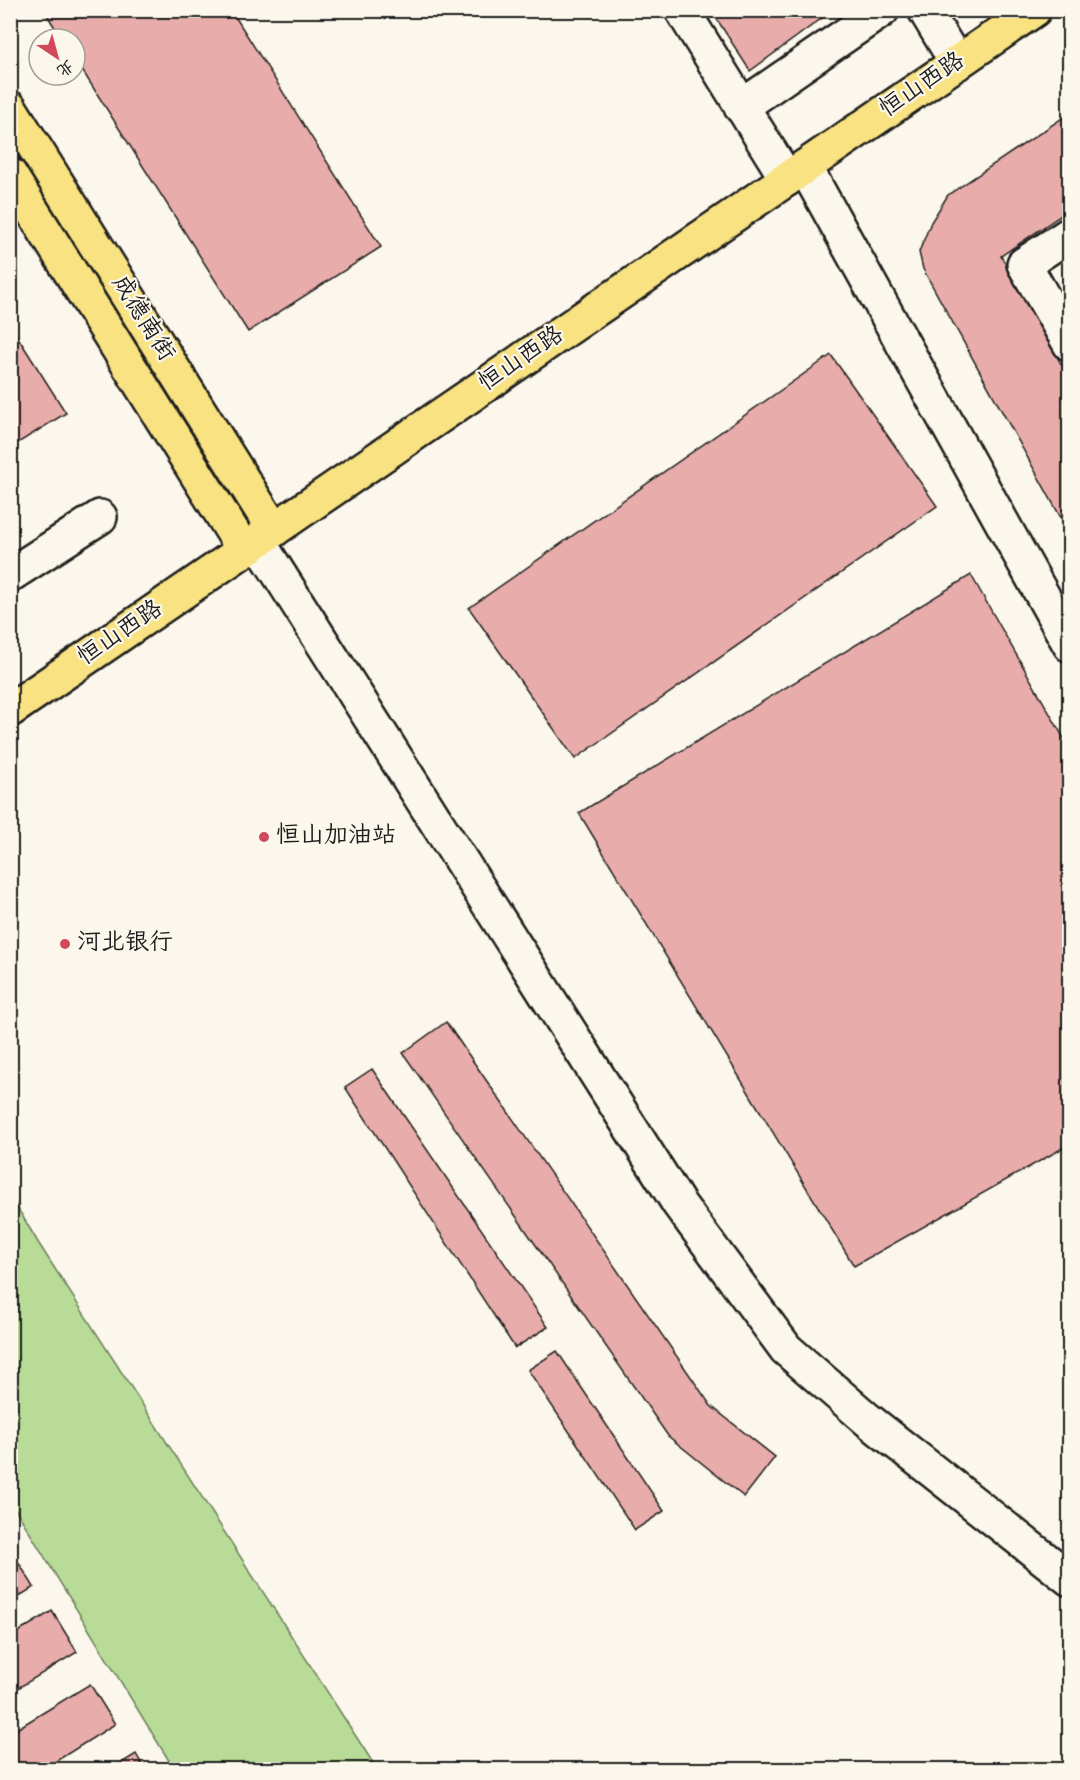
<svg xmlns="http://www.w3.org/2000/svg" width="1080" height="1780" font-family="Dekko,'LXGW WenKai TC',sans-serif">
<rect width="100%" height="100%" fill="#fbf7ec"/>
<filter id="ink" filterUnits="userSpaceOnUse"><feTurbulence type="fractalNoise" baseFrequency=".0167" numOctaves="2"/><feDisplacementMap in="SourceGraphic" scale="12" xChannelSelector="R" yChannelSelector="G"/><feConvolveMatrix kernelMatrix="1 2 1 2 8 2 1 2 1" color-interpolation-filters="sRGB"/></filter>
<g filter="url(#ink)">
<path fill="#b8dc97" stroke="#6a7c5a" stroke-width="1.5" d="M11,1197l28,47 338,525h-203l-163,-267z"/>
<path fill="#e8adaa" stroke="#1c1c1c" stroke-width="1.5" d="M44,10h187l150,237 -133,85 -173,-273v-20h-13z
M711,10h122l-83,61z
M1070,113v96l-69,47 69,124v154l-147,-265 -4,-17 12,-30 17,-27z
M1070,289v15l-7,-11z
M10,325l56,88 -56,35z
M831,355l106,151 -362,253 -106,-151z
M971,575l99,174v395l-216,122 -275,-453z
M446,1022l265,384 64,51 -31,40 -76,-61 -265,-383z
M372,1069l176,258 -33,21 -170,-261z
M557,1351l107,160 -29,19 -107,-160z
M10,1549l24,38 -24,15z
M52,1611l25,41 -67,41v-56z
M90,1684l25,40 -73,46h-32v-37z
M136,1754l9,16h-35z"/>
<g fill="none" stroke-linecap="round" stroke-linejoin="round">
<g stroke="#1c1c1c" stroke-width="38">
<path id="minor" d="M682,10l105,169
M925,10l32,53
M741,107l141,-97
M805,167l265,478
M1070,234l-46,30 46,80
M258,541l421,663 107,145 82,71 202,159
M10,575l90,-58"/>
</g>
<g stroke="#1c1c1c" stroke-width="38">
<path id="major" d="M10,108l264,422
M10,175l234,375
M10,710l1024,-700"/>
</g>
<use href="#minor" stroke="#fbf7ec" stroke-width="33"/>
<use href="#major" stroke="#f8e281" stroke-width="33"/>
</g>
</g>
<g fill="#d1495b" stroke="#fbf7ec" stroke-width="2">
<circle cx="264" cy="837" r="6"/>
<circle cx="65" cy="944" r="6"/>
</g>
<g text-anchor="middle" dominant-baseline="central" stroke-width="4.5" stroke-linejoin="round" paint-order="stroke">
<g font-size="24" fill="#1c1c1c" stroke="#fbf7ec">
<text transform="translate(923 86) rotate(-34)">恒山西路</text>
<text transform="translate(142 319) rotate(58)">成德南街</text>
<text transform="translate(522 360) rotate(-34)">恒山西路</text>
<text transform="translate(121 634) rotate(-34)">恒山西路</text>
</g>
<g font-size="24" fill="#1c1c1c" stroke="#fbf7ec" text-anchor="start">
<text x="276" y="837">恒山加油站</text>
<text x="77" y="944">河北银行</text>
</g>
</g>
<rect width="1080" height="1780" fill="none" stroke="#fbf7ec" stroke-width="36"/>
<rect x="18" y="18" width="1044" height="1744" fill="none" stroke="#1c1c1c" stroke-width="2" filter="url(#ink)"/>
<g transform="translate(57 57) rotate(144)"><circle r="28" fill="#fbf7ec" stroke="#a29f99" stroke-width="1.5"/>
<path d="M0-4.5L10 22L0 15L-10 22Z" fill="#d1495b"/>
<text y="-9" font-size="16" font-weight="bold" text-anchor="middle" fill="#1c1c1c">北</text>
</g>
</svg>
